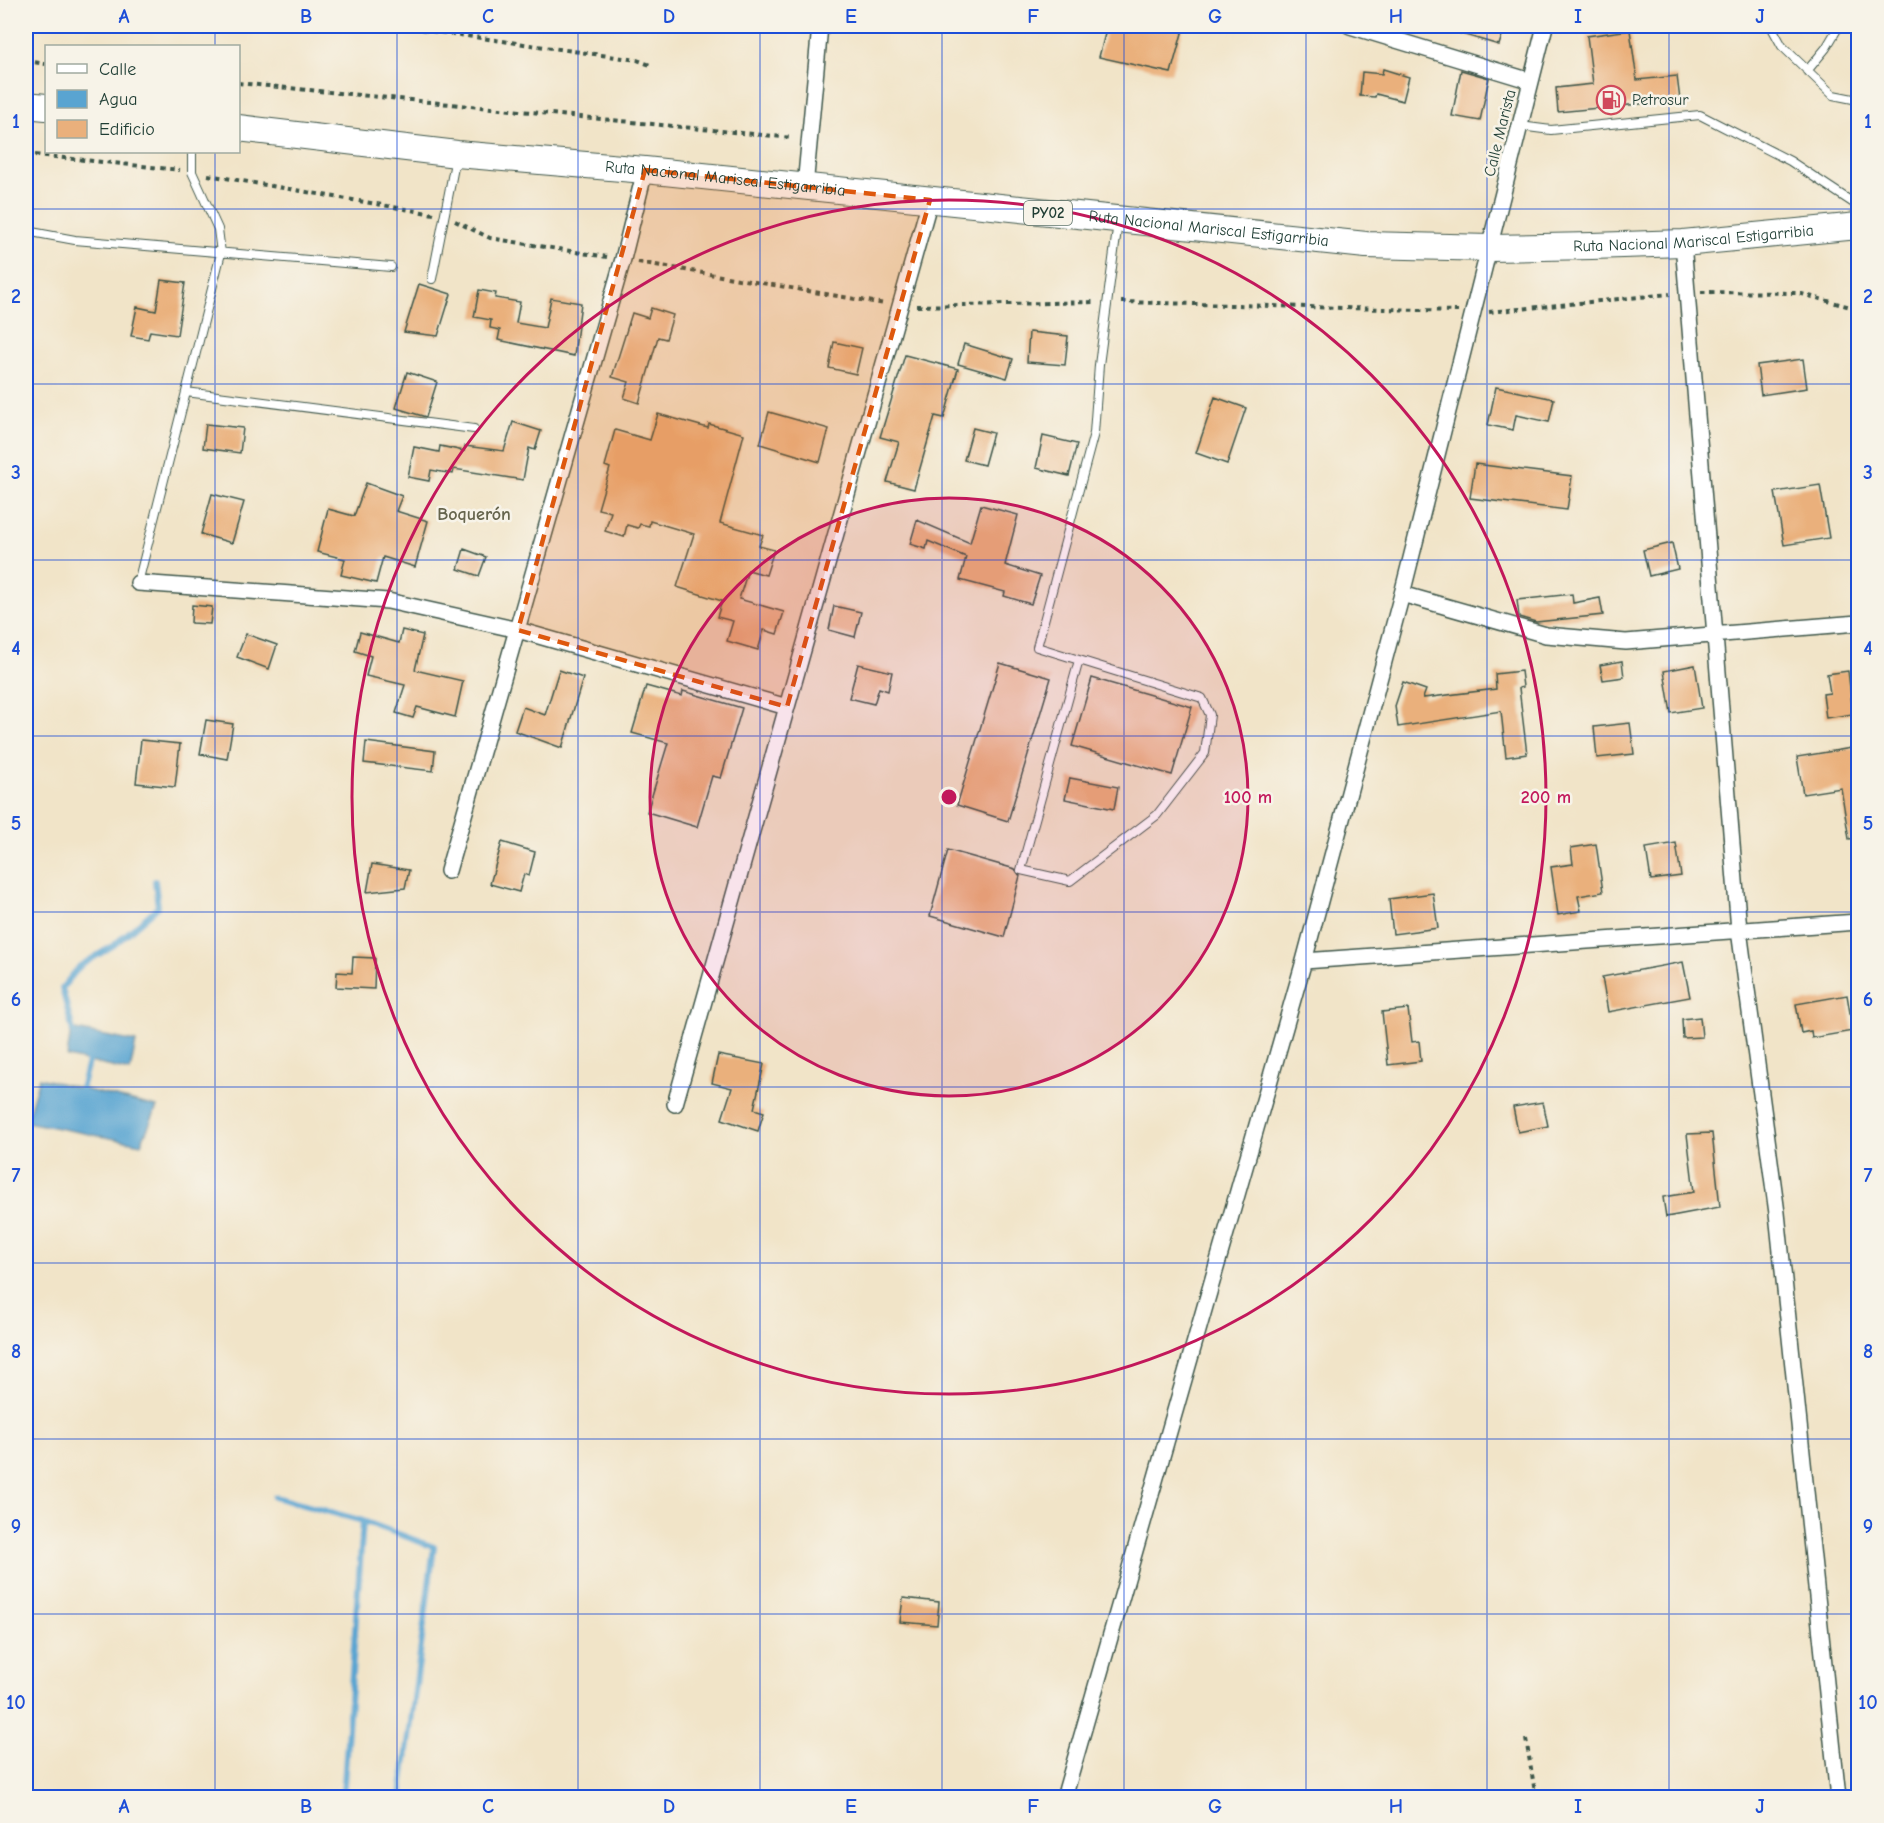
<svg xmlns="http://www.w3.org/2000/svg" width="1884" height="1823" font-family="'Comic Neue',sans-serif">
<rect width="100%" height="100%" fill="#f7f3e8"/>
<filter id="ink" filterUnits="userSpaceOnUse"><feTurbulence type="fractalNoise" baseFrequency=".0167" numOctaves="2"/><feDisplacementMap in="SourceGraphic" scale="12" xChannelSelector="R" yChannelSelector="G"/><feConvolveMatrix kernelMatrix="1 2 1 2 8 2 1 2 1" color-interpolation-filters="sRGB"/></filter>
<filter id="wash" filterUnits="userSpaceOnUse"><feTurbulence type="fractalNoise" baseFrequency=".008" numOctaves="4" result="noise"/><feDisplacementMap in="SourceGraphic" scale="24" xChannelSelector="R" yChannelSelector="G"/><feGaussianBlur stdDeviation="1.35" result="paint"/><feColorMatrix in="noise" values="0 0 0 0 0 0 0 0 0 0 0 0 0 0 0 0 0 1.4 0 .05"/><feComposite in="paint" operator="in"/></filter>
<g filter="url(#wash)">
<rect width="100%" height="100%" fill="#f1e4c8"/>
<path fill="#59a4d1" stroke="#3c7082" stroke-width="1.5" d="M71,1029l65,13 -6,29 -63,-14z
M39,1078l118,29 -16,37 -115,-22z"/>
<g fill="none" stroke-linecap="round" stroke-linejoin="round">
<path stroke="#59a4d1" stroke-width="6" d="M74,1035l-12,-47 18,-22 34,-21 44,-38 -3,-26
M75,1095l6,-6 7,-27 -4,-7
M275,1497l88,24 71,26 -33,251
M343,1798l20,-277"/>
</g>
<g id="blocks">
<path fill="#eab07c" d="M1107,26h77l-13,47 -72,-16z
M1448,26h57l-6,19 -51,-15z
M1630,30l7,50 40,-4 3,24 -122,12 -2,-24 37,-4 -6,-48z
M1383,69l26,8 -6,24 -27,-7 -1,3 -15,-1 2,-24 20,2z
M1461,70l28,8 -9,43 -28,-5z
M161,280l24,3 -8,52 -27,-4 -2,8 -17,-3 6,-29 19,4z
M419,284l32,10 -13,42 -34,-4z
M479,290l17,3 -1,5 25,4 -4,21 29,5 6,-30 30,5 -7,53 -76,-16 2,-10 -10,-2 1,-8 -17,-3z
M651,308l22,7 -7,24 -8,-2 -19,66 -15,-5 5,-16 -17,-5 20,-64 16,5z
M1029,332l39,4 -3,29 -38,-3z
M834,342l28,6 -6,26 -27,-6z
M964,344l49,15 -6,19 -49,-14z
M905,355l53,14 -14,49 -9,-2 -21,73 -27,-7 12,-40 -19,-5z
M1803,359l4,29 -46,7 -4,-30z
M407,372l30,10 -11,35 -30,-9z
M1496,387l58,12 -5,23 -33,-7 -3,15 -25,-5z
M1215,397l31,11 -19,56 -31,-11z
M769,412l60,17 -9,33 -60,-18z
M658,414l50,14 1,-4 35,10 -24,89 43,12 -4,11 15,4 -8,25 -18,-5 -9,29 45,13 -7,22 -13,-4 -6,20 -31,-9 6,-20 -16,-4 5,-16 -45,-14 17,-53 -44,-13 -1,5 -9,-2 -2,4 -11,-3 -3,12 -19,-6 6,-19 -13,-3 12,-41 -5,-2 10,-36 35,10z
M513,422l28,9 -6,19 -6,-2 -6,32 -69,-11 -1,5 -22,-4 -2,11 -21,-4 6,-30 25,5 1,-6 24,5 1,-5 39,5z
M206,424l37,4 -3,25 -37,-5z
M973,428l20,5 -9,32 -20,-5z
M1043,436l34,8 -8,32 -33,-8z
M1475,464l97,12 -5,34 -97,-12z
M366,483l36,13 -6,15 32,10 -13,46 -32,-10 -7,26 -35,-8 4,-16 -28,-7 11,-43 26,7z
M1820,485l9,53 -45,7 -9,-53z
M212,494l32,8 -12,41 -31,-9z
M981,505l37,10 -13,50 35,11 -9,28 -27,-8 1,-4 -45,-12 6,-23 -38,-16 -2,8 -16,-5 7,-24 53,23z
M1672,543l6,26 -29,7 -6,-26z
M464,549l22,8 -7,19 -21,-7z
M1572,594l1,9 27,-5 3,17 -67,7 -17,-5 -2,-17z
M192,605l20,2 -2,17 -19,-1z
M834,606l27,6 -6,25 -26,-7z
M402,630l21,5 -8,35 48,11 -8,36 -38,-10 -4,11 -17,-5 9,-28 -39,-9 5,-20 -16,-5 5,-19 39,11z
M246,634l31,11 -8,24 -32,-12z
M1622,661l2,16 -21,3 -3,-15z
M1000,663l51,15 -43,143 -51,-16z
M858,664l34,8 -4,19 -9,-3 -5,16 -25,-6z
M1695,665l7,43 -31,5 -7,-42z
M559,670l24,8 -21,70 -47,-17 8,-24 22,8z
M1521,671l2,16 -4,1 8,66 -21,3 -5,-46 -103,16 -3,-21 8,-24 23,8 -3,8 73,-9 -1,-15z
M1848,671l5,43 -27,4 -3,-24 7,-1 -3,-19z
M1092,678l100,29 -20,68 -100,-29z
M646,686l36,10 1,-5 59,17 -21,70 -9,-2 -15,51 -50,-15 21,-69 -36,-10z
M206,720l27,4 -6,35 -27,-5z
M1630,723l4,31 -37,4 -3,-31z
M141,740l39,4 -5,43 -39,-4z
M366,742l69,9 -2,20 -69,-8z
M1858,747v91l-9,1 -8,-51 -38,6 -6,-37z
M1070,778l48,9 -4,22 -49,-10z
M502,842l33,10 -6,24 -5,-2 -5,18 -29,-8z
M1676,843l5,33 -30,4 -5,-32z
M1596,844l7,48 -25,4 3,15 -23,4 -7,-48 22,-3 -2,-16z
M948,850l67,19 5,7 -16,61 -74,-21z
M372,864l37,6 -4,18 -38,4z
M1433,893l5,35 -45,6 -4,-35z
M353,957l22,1 -1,31 -38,-2 1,-15 15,1z
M1683,962l7,35 -82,15 -6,-35z
M1847,995l6,36 -41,7 -1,-7 -10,2 -5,-29z
M1408,1009l4,33 7,-1 2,20 -33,4 -6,-53z
M1700,1017l2,20 -19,1 -1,-19z
M718,1055l46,9 -10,45 10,3 -6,19 -36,-12 10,-31 -20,-5z
M1543,1102l5,24 -30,6 -5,-25z
M1712,1133l8,74 -54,10 -3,-20 31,-5 -7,-58z
M903,1598l36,4 -2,23 -37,-3z"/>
</g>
</g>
<g filter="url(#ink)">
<use href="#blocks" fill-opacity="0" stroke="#3e564a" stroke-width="1.5"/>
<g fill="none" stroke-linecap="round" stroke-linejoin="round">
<g stroke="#3e564a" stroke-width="10">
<path id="service" d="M1771,26l11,20 51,49 25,5
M1807,71l19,-23 13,-22
M1520,126l31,4 149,-15 90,46 68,45
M26,231l49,9 316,27
M432,279l24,-122
M186,392l288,37
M138,583l83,-330 -3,-24 -26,-57v-20
M1079,660l-58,210 49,11 87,-66 48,-62 5,-38 -8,-17 -165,-51 57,-214 5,-68 19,-143"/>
</g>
<g stroke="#3e564a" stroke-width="18">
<path id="minor" d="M1350,26l181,55
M805,187l15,-161
M1683,243l56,687 38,283 61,585
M138,583l250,18 130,29 269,77
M1402,594l144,41 80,7 232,-19
M448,871l175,-612 22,-89
M1304,961l554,-39
M675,1104l255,-904
M1064,1798l240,-837 98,-367 143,-568"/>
</g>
<g stroke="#3e564a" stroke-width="28">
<g id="primary">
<path d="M26,105l20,2"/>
<path id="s1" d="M238,128l219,26 188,16 721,75 124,3 102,-2 91,-3 175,-17"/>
</g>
</g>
<path stroke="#3e564a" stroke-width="4" stroke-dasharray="4.5 4.5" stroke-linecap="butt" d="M396,26l241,34 16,6
M26,61l20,3
M238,83l555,55
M26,154l154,16
M208,175l226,39
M455,221l35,17 117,19
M638,262l247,42
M1701,292l97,1 60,16
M1121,302l337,9
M917,306l178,-4
M1489,312l181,-18
M1526,1739l10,59"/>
<use href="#service" stroke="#fff" stroke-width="8"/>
<use href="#minor" stroke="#fff" stroke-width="15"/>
<use href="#primary" stroke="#fff" stroke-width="26"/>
</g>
</g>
<path fill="#de580e" fill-opacity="0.2" stroke="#de580e" stroke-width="4.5" stroke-dasharray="12 8" stroke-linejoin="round" d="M645,170l285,30 -143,507 -269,-77z"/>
<path fill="none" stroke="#1d4ed8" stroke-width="1.5" stroke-opacity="0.55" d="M215,26v20M397,26v1772M578,26v1772M760,26v1772M942,26v1772M1124,26v1772M1306,26v1772M1487,26v1772M1669,26v1772M215,152v1646M26,209h1832M26,384h1832M26,560h1832M26,736h1832M26,912h1832M26,1087h1832M26,1263h1832M26,1439h1832M26,1614h1832"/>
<circle cx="949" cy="797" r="299" fill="#c2185b" fill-opacity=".12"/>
<g fill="none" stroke="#c2185b" stroke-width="3">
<circle cx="949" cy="797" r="299"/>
<circle cx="949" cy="797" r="597"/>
</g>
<defs>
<g id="fuel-ring" transform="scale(1.5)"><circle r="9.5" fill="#f7f3e8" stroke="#d1495b" stroke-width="1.5"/><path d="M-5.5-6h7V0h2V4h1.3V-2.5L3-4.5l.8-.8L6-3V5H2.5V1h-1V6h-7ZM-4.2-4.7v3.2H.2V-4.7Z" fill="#d1495b"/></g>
</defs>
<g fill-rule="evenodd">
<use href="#fuel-ring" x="1611" y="100"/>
</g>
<g text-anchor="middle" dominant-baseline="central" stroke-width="5" stroke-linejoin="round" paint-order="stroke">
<rect fill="#f7f3e8" stroke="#60746a" stroke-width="1.5" x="1024" y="201" width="48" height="24" rx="4.5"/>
<g font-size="15" font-weight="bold" fill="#1f3d34">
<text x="1048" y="213">PY02</text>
</g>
<g font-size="16" fill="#1f3d34" stroke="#f7f3e8" text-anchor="start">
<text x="1632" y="100">Petrosur</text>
</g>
<g font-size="16" fill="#1f3d34" stroke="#f7f3e8">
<text transform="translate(1500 133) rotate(-76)">Calle Marista</text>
<text stroke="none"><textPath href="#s1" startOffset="490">Ruta Nacional Mariscal Estigarribia</textPath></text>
<text stroke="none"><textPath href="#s1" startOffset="976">Ruta Nacional Mariscal Estigarribia</textPath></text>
<text stroke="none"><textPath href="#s1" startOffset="1462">Ruta Nacional Mariscal Estigarribia</textPath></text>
</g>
<g font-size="18" font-weight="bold" fill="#66654d" stroke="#f7f3e8">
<text x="474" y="514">Boquerón</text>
</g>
</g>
<circle cx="949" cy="797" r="9" fill="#c2185b" stroke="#f7f3e8" stroke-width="3"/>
<g font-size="18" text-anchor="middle" font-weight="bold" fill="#c2185b" stroke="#f7f3e8" stroke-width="5" stroke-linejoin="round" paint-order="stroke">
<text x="1248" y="803">100 m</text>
<text x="1546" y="803">200 m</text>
</g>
<rect width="1884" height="1823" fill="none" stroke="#f7f3e8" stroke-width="66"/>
<rect x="45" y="45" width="195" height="108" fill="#f7f3e8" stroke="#a1aaa0" stroke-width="1.5"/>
<rect x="57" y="64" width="30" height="9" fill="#ffffff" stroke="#a1aaa0" stroke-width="1.5"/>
<text x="99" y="75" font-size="18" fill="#1f3d34">Calle</text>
<rect x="57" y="90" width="30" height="18" fill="#59a4d1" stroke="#a1aaa0" stroke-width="1.5"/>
<text x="99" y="105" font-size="18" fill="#1f3d34">Agua</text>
<rect x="57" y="120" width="30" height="18" fill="#eab07c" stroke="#a1aaa0" stroke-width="1.5"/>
<text x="99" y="135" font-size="18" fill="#1f3d34">Edificio</text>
<rect x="33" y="33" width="1818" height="1757" fill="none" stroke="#1d4ed8" stroke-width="2"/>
<g font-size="20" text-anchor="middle" font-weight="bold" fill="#1d4ed8">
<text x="124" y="23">A</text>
<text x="306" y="23">B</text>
<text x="488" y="23">C</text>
<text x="669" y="23">D</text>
<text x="851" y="23">E</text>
<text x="1033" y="23">F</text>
<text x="1215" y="23">G</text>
<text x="1396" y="23">H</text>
<text x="1578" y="23">I</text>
<text x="1760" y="23">J</text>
<text x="16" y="128">1</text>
<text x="1868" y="128">1</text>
<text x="16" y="303">2</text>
<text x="1868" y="303">2</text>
<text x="16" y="479">3</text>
<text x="1868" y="479">3</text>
<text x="16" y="655">4</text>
<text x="1868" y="655">4</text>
<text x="16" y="830">5</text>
<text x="1868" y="830">5</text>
<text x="16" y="1006">6</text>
<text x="1868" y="1006">6</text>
<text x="16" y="1182">7</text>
<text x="1868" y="1182">7</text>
<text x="16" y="1358">8</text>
<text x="1868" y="1358">8</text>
<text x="16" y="1533">9</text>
<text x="1868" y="1533">9</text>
<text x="16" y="1709">10</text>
<text x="1868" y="1709">10</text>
<text x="124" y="1813">A</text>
<text x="306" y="1813">B</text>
<text x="488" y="1813">C</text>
<text x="669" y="1813">D</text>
<text x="851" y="1813">E</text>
<text x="1033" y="1813">F</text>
<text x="1215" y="1813">G</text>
<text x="1396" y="1813">H</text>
<text x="1578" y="1813">I</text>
<text x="1760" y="1813">J</text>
</g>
</svg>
